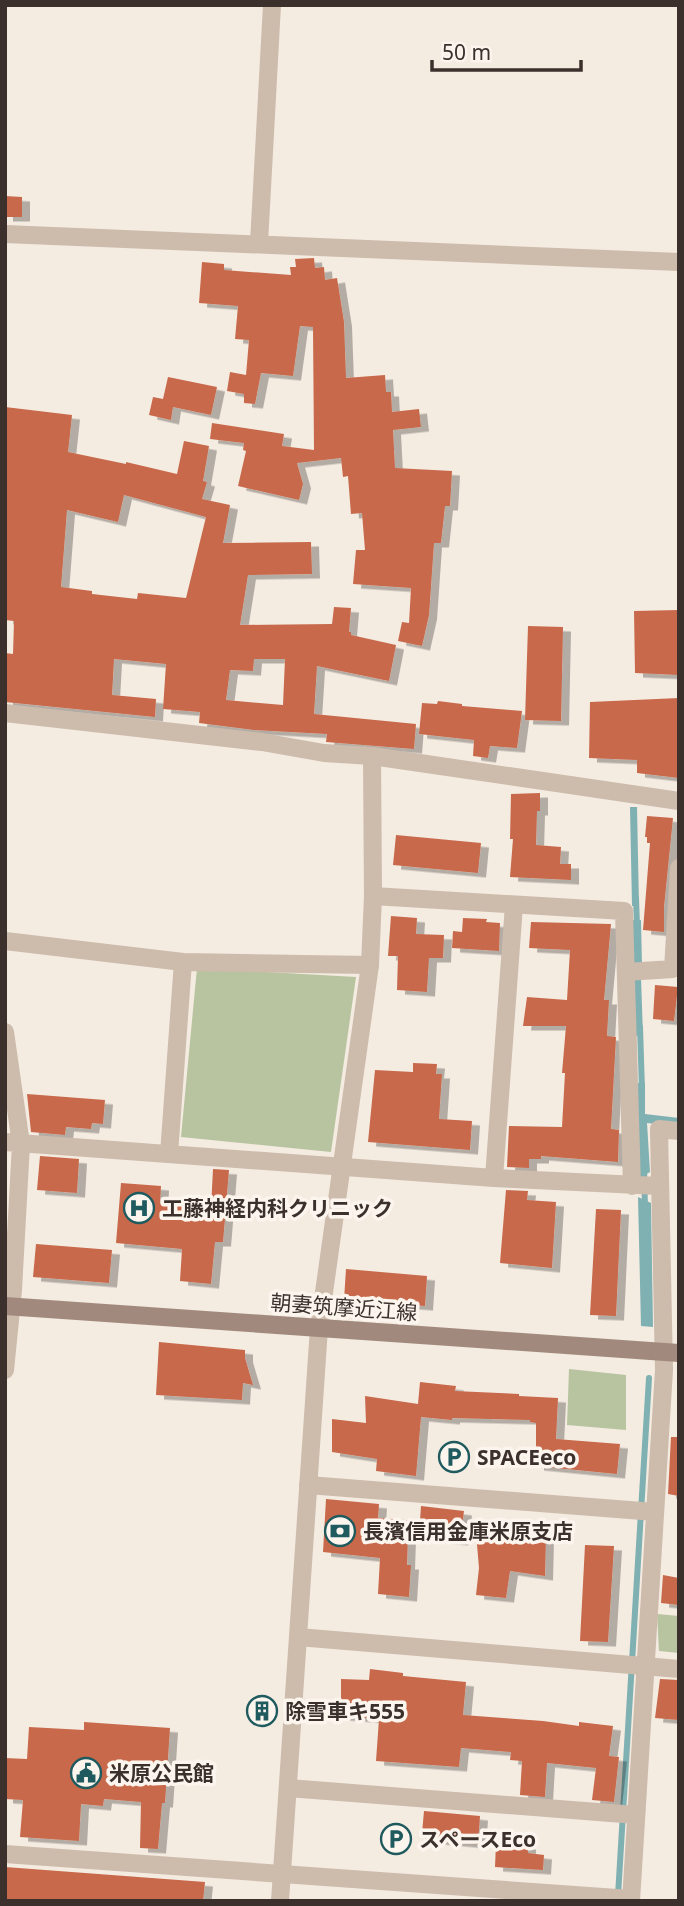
<svg xmlns="http://www.w3.org/2000/svg" width="684" height="1906" font-family="'Noto Sans','Noto Sans JP',sans-serif">
<defs>
<filter id="shadow"><feDropShadow dx="8" dy="4.5" stdDeviation="0" flood-color="#0004"/></filter>
</defs>
<rect width="100%" height="100%" fill="#f4ebe1"/>
<path fill="#b8c4a0" d="M197,968l159,9 -25,175 -150,-15z
M569,1369l57,6v55l-59,-5z
M657,1614l22,2v37l-20,-2z"/>
<path fill="#7fb0b2" d="M630,807h7l2,99h-7z
M632,920h9l1,46h-8z
M633,978h8l2,57 -8,1z
M636,1083h9v31l34,4v9l-32,-4 3,49 -12,7z
M638,1197l13,6 2,124 -12,-1z"/>
<g fill="none" stroke-linecap="round" stroke-linejoin="round">
<path stroke="#7fb0b2" stroke-width="6" d="M636,898l1,28
M640,1027l2,63
M644,1167l1,42
M618,1896l31,-518"/>
</g>
<path fill="#c8694b" fill-rule="evenodd" filter="url(#shadow)" d="M5,196l17,1v20h-17z
M314,258l1,10 9,-1 1,13 12,-2 7,44 2,56 39,-3 1,17h5l1,20 27,-3 2,18 -28,3 2,38 57,3 -2,35h-5l-4,37h-7l-5,72 -7,31 -24,-5 4,-19 7,1 2,-35 -58,-4 3,-34h9l-3,-37 -11,1 -3,-38 -5,1 -2,-19 -44,5 6,21 -4,16 -61,-14 8,-35 -3,-1 1,-7 -34,-4 2,-16 72,11 -2,12 32,4 -1,-123 -13,-1 -7,50 -32,-3 -6,31 -11,-1v-9l-17,-3 3,-19 16,3 3,-35 -14,-1 3,-33 -39,-3 3,-41 22,2v6l67,5 -1,-8h6l-1,-8z
M168,377l49,10 -6,28 -38,-8 -2,13 -22,-5 4,-18 10,2z
M5,407l67,8 -4,37 58,12v-2l51,12 7,-33 25,5 -6,35 4,1 -5,17 28,6 -7,38 88,-1 1,32 -64,1 -8,50 92,-1 2,-17 17,1 -2,24h2v3l45,10 -7,36 -72,-15 -3,48 102,10 -2,25 -88,-7 1,-8 -73,-4 -55,-7 1,-11 -37,-3 3,-45 -52,-5 -2,36 44,4 -1,18 -150,-15v-49l8,1 1,-33 -9,-1zM124,495l82,22 -20,81 -48,-5 -1,6 -45,-5v-3l-31,-4 6,-77 51,12zM254,659h31l-2,46 -57,-5 4,-30 23,1z
M679,610v65l-44,-2 -1,-62z
M528,626l35,1 -2,94 -36,-1z
M679,698v80l-42,-5v-13l-48,-2 1,-56z
M438,701l24,3v2l60,5 -5,37 -27,-2 -2,12 -15,-2 1,-16 -55,-6 3,-31 15,1z
M540,793v18h-3l-1,34 25,2 -1,17h11v16l-61,-3 3,-38h-3l1,-45z
M647,816l26,2 -9,89v25l-21,-2 7,-87h-3v-6h-2z
M396,835l85,8 -3,30 -85,-8z
M391,916l26,2 -1,16 28,1 -1,23h-14l-2,34 -30,-2 1,-34h-10z
M463,918l24,1 -1,3 14,1 -1,28 -47,-3 1,-17 9,1z
M531,922l80,2 -7,76h5l-2,36 9,1 -5,92 8,1 -1,32 -77,-6v3h-12v9l-22,-1 2,-41 53,1 3,-54h-3l4,-47h-43l4,-29 40,3 3,-50 -41,-2z
M655,985l23,2 -4,34 -21,-2z
M413,1063l24,1 -1,10h6l-3,45 33,2 -2,29 -102,-8 7,-72 38,2z
M27,1094l78,6 -2,24 -11,-1 -1,6 -25,-2 -1,8 -34,-3z
M40,1156l39,3 -2,34 -40,-3z
M213,1169l16,1 -6,72h-8l-4,42 -31,-3 2,-32 -66,-6 5,-60 40,3 -1,18 51,4z
M506,1190l22,1 -1,9 29,2 -4,66 -52,-5z
M596,1209l25,1 -5,106 -26,-1z
M36,1244l76,6 -3,33 -76,-6z
M346,1269l81,7 -2,30 -81,-6z
M159,1342l86,8v8l8,27 -10,-2 -1,17 -86,-5z
M420,1382l36,4 -1,5 64,3v2l39,2 -2,41 64,5 -3,30 -81,-8v-43l-6,-1v-2l-78,-2v2l-31,-3 -5,59 -40,-5 1,-12 -45,-7v-33l34,4 -1,-27 53,8z
M671,1437h8v59l-11,-2z
M326,1499l53,5 -1,14 42,3 1,-15 43,5 -4,30 -52,-6 -1,30h4l-2,32 -31,-3 2,-36 -57,-6z
M476,1533l70,3 -1,40 -35,-5 -4,27 -30,-3 3,-27z
M585,1545l29,1 -6,96 -28,-1z
M663,1575l16,3v27l-18,-2z
M370,1669l33,4v3l63,6 -3,33 80,6 36,5v-4l34,4 -4,30 10,1 -5,45 -22,-2 4,-32 -49,-5 -2,34 -25,-2 2,-34 -12,-1 1,-8 -50,-4 -2,19 -83,-6 3,-42 -38,-3v-37l28,1z
M660,1679l19,1v40l-24,-2z
M84,1722l86,6 -5,75h-3l-4,46 -18,-1 1,-46 -37,-3 -1,7 -22,-2 -2,37 -59,-4 3,-37 -18,-1v-41l22,1 2,-32 55,3z
M424,1811l56,5 -2,28 -53,-5 1,-5 -4,-1z
M496,1843l32,2v8l16,2 -1,15 -48,-3z
M5,1867l200,15 -2,19h-198z"/>
<g fill="none" stroke-linecap="round" stroke-linejoin="round">
<path stroke="#cdbbac" stroke-width="18" d="M5,234l674,28
M259,243l13,-238
M5,713l257,29 62,11 48,3 307,45
M373,896l251,15 8,275
M5,941l178,21 187,3
M626,972l47,-3 6,-101
M5,1032l16,112 -8,146 -8,80
M5,1142l489,36 165,8
M169,1154l14,-192
M494,1178l20,-273
M308,1485l347,27
M298,1637l381,32
M288,1788l348,27
M5,1854l626,45
M631,1901l33,-531 -5,-241 20,2"/>
<path stroke="#cdbbac" stroke-width="18" d="M280,1901l39,-573 51,-363 3,-69 -1,-140"/>
<path stroke="#a18a7d" stroke-width="18" d="M5,1306l674,47"/>
</g>
<defs>
<g id="hospital-ring" transform="scale(1.575)"><circle r="9.5" fill="#fbf5ee" stroke="#1f5a5e" stroke-width="1.5"/><path d="M-5-5h3v3.5h4V-5h3V5h-3V1.5h-4V5h-3Z" fill="#1f5a5e"/></g>
<g id="parking-ring" transform="scale(1.575)"><circle r="9.5" fill="#fbf5ee" stroke="#1f5a5e" stroke-width="1.5"/><path d="M-3.5-5.5H1a3.5 3.5 0 0 1 0 7H-1V5.5H-3.5ZM-1-3.4V-.6H.8a1.4 1.4 0 0 0 0-2.8Z" fill="#1f5a5e"/></g>
<g id="bank-ring" transform="scale(1.575)"><circle r="9.5" fill="#fbf5ee" stroke="#1f5a5e" stroke-width="1.5"/><path d="M-6-4H6V4H-6ZM0-2.3a2.3 2.3 0 1 0 0 4.6a2.3 2.3 0 1 0 0-4.6Z" fill="#1f5a5e"/></g>
<g id="building-ring" transform="scale(1.575)"><circle r="9.5" fill="#fbf5ee" stroke="#1f5a5e" stroke-width="1.5"/><path d="M-4-6H4V6H1V3H-1V6H-4ZM-2.5-4.3h1.7v1.8h-1.7ZM.8-4.3h1.7v1.8H.8ZM-2.5-1h1.7V.8h-1.7ZM.8-1h1.7V.8H.8Z" fill="#1f5a5e"/></g>
<g id="civic-ring" transform="scale(1.575)"><circle r="9.5" fill="#fbf5ee" stroke="#1f5a5e" stroke-width="1.5"/><path d="M-.6-6.5H3V-4.5H.6V-3L4-1V1h2V6H-6V1h2V-1L-.6-3ZM-1.2 2.5V6h2.4V2.5Z" fill="#1f5a5e"/></g>
</defs>
<g fill-rule="evenodd">
<use href="#hospital-ring" x="139" y="1208"/>
<use href="#parking-ring" x="454" y="1457"/>
<use href="#bank-ring" x="340" y="1531"/>
<use href="#building-ring" x="262" y="1711"/>
<use href="#civic-ring" x="86" y="1773"/>
<use href="#parking-ring" x="396" y="1839"/>
</g>
<g text-anchor="middle" dominant-baseline="central" stroke-width="7" stroke-linejoin="round" paint-order="stroke">
<g font-size="21" font-weight="bold" fill="#3b302b" stroke="#fbf5ee" text-anchor="start">
<text x="162" y="1208">工藤神経内科クリニック</text>
<text x="477" y="1457">SPACEeco</text>
<text x="363" y="1531">長濱信用金庫米原支店</text>
<text x="285" y="1711">除雪車キ555</text>
<text x="109" y="1773">米原公民館</text>
<text x="419" y="1839">スペースEco</text>
</g>
<g font-size="21" fill="#3b302b" stroke="#fbf5ee">
<text transform="translate(344 1307) rotate(4)">朝妻筑摩近江線</text>
</g>
</g>
<rect width="684" height="1906" fill="none" stroke="#3b302b" stroke-width="14"/>
<path d="M432 60v10h149v-10" fill="none" stroke="#3b302b" stroke-width="3.5"/>
<text x="442" y="60" font-size="21" fill="#3b302b" stroke="#fbf5ee" stroke-width="5" paint-order="stroke">50 m</text>
</svg>
